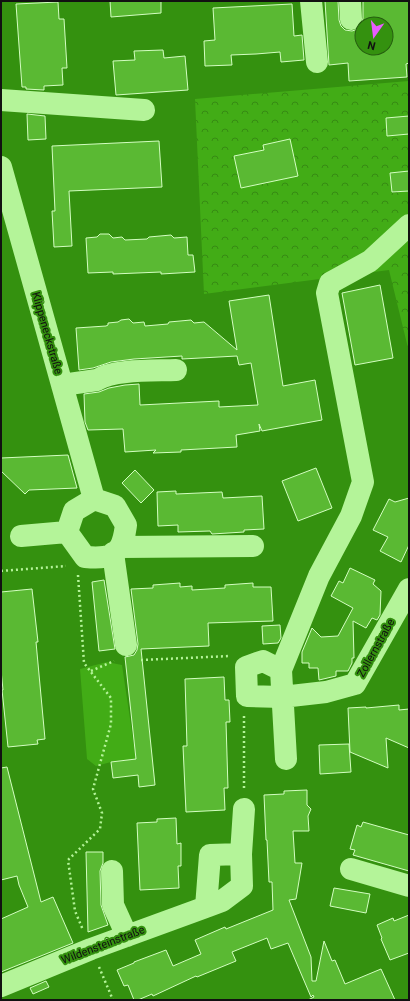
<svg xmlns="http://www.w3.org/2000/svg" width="410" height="1001" font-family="Roboto,sans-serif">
<defs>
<pattern id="forest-crowns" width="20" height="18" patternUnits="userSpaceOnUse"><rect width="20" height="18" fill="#42ac16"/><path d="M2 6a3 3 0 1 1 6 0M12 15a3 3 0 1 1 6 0" fill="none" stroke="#368b13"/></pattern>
</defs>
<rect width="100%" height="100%" fill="#34910f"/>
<path fill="url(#forest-crowns)" d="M409,81v271l-20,-82 -185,24 -9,-195z"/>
<path fill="#42ac16" d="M107,662l15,3 14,94 -25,3 -15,4 -9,-7 -7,-90z"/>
<path fill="#5ab933" stroke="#d3fec1" d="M110,1h51v12l-50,4z
M325,1h13l1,19 2,6 4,4 7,1 6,-2 4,-4v23h24v-24h-24l1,-6v-17h46v62l-3,1 1,13 -58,4 -1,-18 -19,2z
M58,2l1,17h5l3,49h-5l1,17 -19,1v4l-18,-1v-2h-4l-6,-83z
M292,4l2,32 8,-1 2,25 -23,2 -1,-10 -24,2 -25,1 1,10 -27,1 -1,-25 11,-1 -2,-32z
M163,50l1,8 21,-2 3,34 -72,5 -3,-34 22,-1 -1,-9z
M27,114l18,2 1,23 -18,1z
M409,116v18l-22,2 -1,-18z
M290,139l8,37 -57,12 -7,-32 30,-6 -1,-5z
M159,141l3,46 -93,4 3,55 -18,1 -2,-36h3l-3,-65z
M409,171v20l-17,1 -2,-19z
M100,234h9l4,4 9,-1 3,3 22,-1 2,-2 22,-2 3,3 13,-1 1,18h5l2,17 -34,2v-2l-48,2v-2l-25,1 -2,-35 11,-1z
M380,285l13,73 -38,7 -13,-72z
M269,295l14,91 32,-6 7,40 -60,11 -3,-7 1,7 -24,4 1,12 -56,3v2l-28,1 3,-3 -31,2 -2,-23 -35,1 -3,-8 -1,-28 15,-2 10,-4 16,-3 14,-1 1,21 79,-4v6l39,-2 -7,-42 -12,2 -2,-9 -55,3v-3l-48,3 -23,3 -18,6 -14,2 -3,-42 30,-2 2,-1v-2l10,-1 3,-2 8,-1 4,4 11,-1 1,4 23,-2 1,-2 22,-2 3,3 10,-1 33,28 -8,-49z
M68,455l9,33 -48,2 -4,4 -24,-23v-13z
M316,468l16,40 -34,13 -16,-40z
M135,470l19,20 -13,13 -19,-20z
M176,491v3l46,-2 1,6 39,-2 2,33 -20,1v2l-32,2 -2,-3 -32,1v-7l-20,1 -1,-34z
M409,498v47l-8,17 -21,-11 8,-14 -15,-7 16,-31 6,3z
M350,568l25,12 -2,4 8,7 -1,24 -3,5 -5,-2 -6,10 -13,-7 1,37h-2v5l-4,8h-12v5l-17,4 -1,-12h-9v-5h-7v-11l10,-24 9,9 17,-1 15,-28 -22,-12 8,-15 4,2z
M104,580l11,69 -16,2 -7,-69z
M180,583v4l12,-1v4l33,-2v-3l28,-2v4h18l2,34 -65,2 1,23 -68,3 14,136 -16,2 -1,-12 -25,3 -2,-16 25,-3 -11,-102 9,-2 3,-5 1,-6 -7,-55 22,-1v-3z
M32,589l6,53h-2l9,97 -8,1 1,4 -30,3 -6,-57h1l-2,-20v-78z
M280,625l1,13 -3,5 -15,1 -1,-18z
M224,677l1,23h4l1,22h-4l2,66h-4l1,22 -39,2 -3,-66h4l-2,-67z
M399,705v5l10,-1v39l-23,-10 2,30 -38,-16 -2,-44 18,-1v1z
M349,744l2,28 -31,2 -1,-29z
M7,767l34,135 12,-5 20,46 -72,29v-53l27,-12 -9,-22 -2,-9 -16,4v-112z
M307,790v15l4,4 -3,7 1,15h-16l2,32h7l-6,36 -7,1 22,57 1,24h4l8,-40 8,20 3,-1 10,24 36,-15 14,31h-87l6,-3 -1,-2 -2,2 -23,-54 -17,6 -4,-11 -35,14 4,9 -39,16 -1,-1 -43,20 -1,-2 -14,6h-4l-6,-15 -4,1 -7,-16 17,-7v-1l32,-12 7,16 28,-12 -6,-14 30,-13 1,2 47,-19 -1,-28h-3l-2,-42h-1l-2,-45 20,-1v-3z
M176,818l1,26 4,-1v23h-3l1,22 -39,2 -3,-67 20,-1v-3z
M363,822l46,13v36l-56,-16 2,-5 -5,-1 7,-24 4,2z
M86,852h17v11l-3,8 1,34 7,20 -20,7z
M334,888l36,6 -4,19 -36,-7z
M409,915v38l-19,7 -9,-21 1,-1 -5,-13 16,-7 1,3z
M46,981l3,6 -16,7 -3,-6z"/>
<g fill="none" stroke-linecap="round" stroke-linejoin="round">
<path stroke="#b4f499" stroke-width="2.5" stroke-dasharray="2 3" stroke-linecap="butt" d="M1,571l65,-5
M78,575l6,88 27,35v26l-18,65 9,24 -2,16 -32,31 7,51 8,19
M141,660l89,-4
M91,671l23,-10
M244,716v73
M99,967l14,33"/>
<path stroke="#b4f499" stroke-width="22" d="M311,1l6,61
M350,1l1,18
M1,100l143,10
M1,167l93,332
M62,385l35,-5c16,-11 59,-9 79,-10
M94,499l21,7 11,19c-1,7 -2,16 -6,22 -7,12 -23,11 -35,10l-18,-25 7,-21z
M21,536l46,-4
M120,547l133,-1
M113,553l13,92
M281,670l38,-94 32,-60 12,-34 -36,-189 3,-10 40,-22 39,-36
M286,759l-5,-89 -18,-9 -17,6 1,29 35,1 44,-5 29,-8 54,-95
M241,854l3,-45
M351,869l58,17
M112,871l1,34 14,31
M1,986l90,-37 115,-42 16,-6 20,-15 -1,-32 -31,1 -4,52"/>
</g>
<g text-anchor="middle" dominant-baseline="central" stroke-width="4" stroke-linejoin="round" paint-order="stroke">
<g font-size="11" fill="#111" stroke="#34910f">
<text transform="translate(47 333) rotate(74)">Klippeneckstraße</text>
<text transform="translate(376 648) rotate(-61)">Zollernstraße</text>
<text transform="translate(103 945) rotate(-21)">Wildensteinstraße</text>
</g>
</g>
<rect width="410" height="1001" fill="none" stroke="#111111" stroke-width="4"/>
<g transform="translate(374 36) rotate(194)"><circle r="19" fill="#34910f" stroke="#265e10"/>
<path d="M0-3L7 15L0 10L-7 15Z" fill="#e95cff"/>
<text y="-6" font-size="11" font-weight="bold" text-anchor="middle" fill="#111111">N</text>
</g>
</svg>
